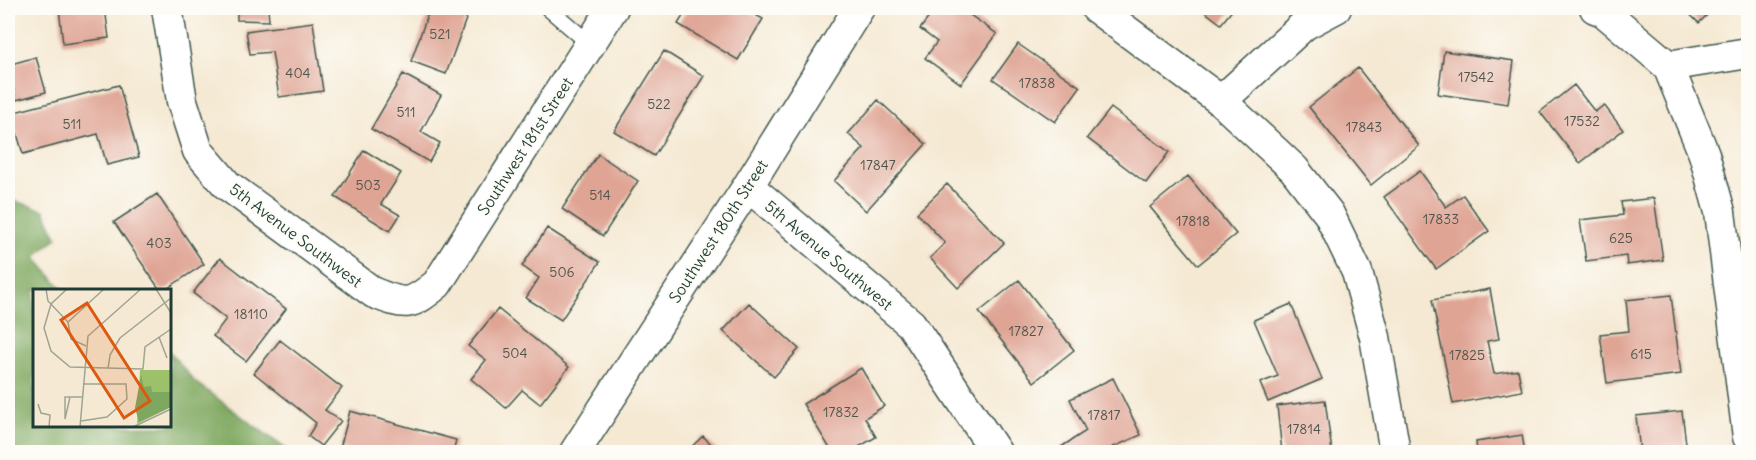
<svg xmlns="http://www.w3.org/2000/svg" width="1756" height="460" font-family="Delius,sans-serif">
<rect width="100%" height="100%" fill="#fdfcf7"/>
<filter id="ink" filterUnits="userSpaceOnUse"><feTurbulence type="fractalNoise" baseFrequency=".0167" numOctaves="2"/><feDisplacementMap in="SourceGraphic" scale="12" xChannelSelector="R" yChannelSelector="G"/><feConvolveMatrix kernelMatrix="1 2 1 2 8 2 1 2 1" color-interpolation-filters="sRGB"/></filter>
<filter id="wash" filterUnits="userSpaceOnUse"><feTurbulence type="fractalNoise" baseFrequency=".008" numOctaves="4" result="noise"/><feDisplacementMap in="SourceGraphic" scale="24" xChannelSelector="R" yChannelSelector="G"/><feGaussianBlur stdDeviation="1.35" result="paint"/><feColorMatrix in="noise" values="0 0 0 0 0 0 0 0 0 0 0 0 0 0 0 0 0 1.4 0 .05"/><feComposite in="paint" operator="in"/></filter>
<g filter="url(#wash)">
<rect width="100%" height="100%" fill="#f5e9d3"/>
<path fill="#7ea75f" stroke="#4e724a" stroke-width="1.5" d="M8,199l36,11 13,27 -22,20 28,33h3h-32v136h136v-74l25,30 95,70h-282z"/>
<g id="blocks">
<path fill="#dfa494" d="M59,8h46l4,30 -46,6z
M237,8h31l1,13 -32,-1z
M430,8h40l-24,66 -35,-13z
M688,8h55l20,11 -25,41 -60,-36z
M936,8h24l37,26 -36,50 -36,-26 12,-16 -17,-13z
M1200,8h34l-13,16z
M1683,8h31l-15,15z
M313,22l10,69 -44,6 -7,-45 -22,2 -4,-23z
M1018,44l62,43 -25,35 -62,-43z
M664,51l40,25 -50,80 -40,-25z
M1444,51l70,10 -6,43 -70,-10z
M36,57l10,35 -30,8 -8,-35z
M1358,68l61,78 -48,39 -62,-78z
M403,74l38,21 -20,37 19,11 -11,19 -58,-33z
M119,85l20,72 -32,8 -9,-31 -75,20 -12,-41z
M1574,85l21,27 9,-7 19,25 -43,33 -40,-51z
M878,100l48,44 -60,67 -32,-30 30,-33 -16,-14z
M1111,108l58,44 -23,31 -59,-45z
M364,150l37,23 -20,31 19,11 -10,16 -55,-34z
M598,154l40,27 -35,55 -41,-27z
M1420,171l26,36 17,-12 26,36 -53,38 -52,-72z
M1188,176l48,58 -38,31 -48,-58z
M947,184l57,59 -46,45 -28,-30 15,-15 -28,-30z
M157,194l47,70 -39,26h-5l-46,-68z
M1654,198l9,62 -36,5 -1,-9 -40,5 -6,-41 43,-5 -2,-13z
M547,228l53,34 -39,58 -35,-22 13,-20 -17,-12z
M220,258l66,51 -40,52 -33,-25 13,-17 -33,-26z
M1019,280l55,70 -40,32 -55,-70z
M1490,289l9,50 -12,2 7,33 24,-4 4,21 -69,13 -21,-104z
M1671,295l10,79 -74,9 -7,-49 29,-3 -3,-31z
M749,303l50,46 -25,28 -51,-46z
M1291,304l31,75 -54,23 -8,-19 18,-7 -24,-56z
M498,309l71,58 -29,37 -18,-14 -16,18 -35,-29 15,-19 -18,-14z
M280,340l62,48 -17,22 16,11 -20,25 -13,-10 8,-13 -62,-50z
M861,368l23,38 -19,12 11,19 -26,15h-18l-29,-48z
M1113,378l28,57 -39,17h-41l-3,-3 28,-18 -16,-32z
M1325,400l7,52h-50l-5,-46z
M350,411l106,29 -3,12h-99l-14,-4z
M1682,411l5,41h-47l-4,-36z
M1522,435l3,17h-48l-1,-10z
M703,436l16,16h-33z"/>
</g>
</g>
<g filter="url(#ink)">
<use href="#blocks" fill-opacity="0" stroke="#3f574c" stroke-width="1.5"/>
<g fill="none" stroke-linecap="round" stroke-linejoin="round">
<g stroke="#3f574c" stroke-width="18">
<path id="service" d="M548,8l42,36"/>
</g>
<g stroke="#3f574c" stroke-width="33">
<path id="minor" d="M167,8l15,93 16,50 29,34 147,108c33,13 36,13 63,-9l176,-276
M1096,8l125,93 73,68 35,45 28,58 18,65 20,115
M1595,8l8,3 65,55 80,-13
M1668,66l36,88 16,58 28,225
M1221,101l83,-76 32,-17
M748,186l163,138 85,128
M575,452l173,-266 111,-178"/>
</g>
<use href="#service" stroke="#fff" stroke-width="15"/>
<use href="#minor" stroke="#fff" stroke-width="30"/>
</g>
</g>
<g text-anchor="middle" dominant-baseline="central" stroke-width="4.5" stroke-linejoin="round" paint-order="stroke">
<g font-size="14" fill="#4f574c">
<text x="440" y="34">521</text>
<text x="298" y="73">404</text>
<text x="1476" y="77">17542</text>
<text x="1037" y="83">17838</text>
<text x="659" y="104">522</text>
<text x="406" y="112">511</text>
<text x="1582" y="121">17532</text>
<text x="72" y="124">511</text>
<text x="1364" y="127">17843</text>
<text x="878" y="165">17847</text>
<text x="368" y="185">503</text>
<text x="600" y="195">514</text>
<text x="1441" y="219">17833</text>
<text x="1193" y="221">17818</text>
<text x="1621" y="238">625</text>
<text x="159" y="243">403</text>
<text x="562" y="272">506</text>
<text x="251" y="314">18110</text>
<text x="1026" y="331">17827</text>
<text x="515" y="353">504</text>
<text x="1641" y="354">615</text>
<text x="1467" y="355">17825</text>
<text x="841" y="412">17832</text>
<text x="1104" y="415">17817</text>
<text x="1304" y="429">17814</text>
</g>
<g font-size="16" fill="#1f3d34" stroke="#fdfcf7">
<text transform="translate(525 146) rotate(-57)">Southwest 181st Street</text>
<text transform="translate(718 231) rotate(-57)">Southwest 180th Street</text>
<text transform="translate(296 235) rotate(37)">5th Avenue Southwest</text>
<text transform="translate(829 255) rotate(40)">5th Avenue Southwest</text>
</g>
</g>
<g transform="translate(33 289)">
<rect width="138" height="138" fill="#f5e9d3"/>
<path d="M107,81h31v37l-34,17z" fill="#9dc16b"/>
<path d="M108,86l3,12 7,-1 1,6h19v15l-32,15 -4,-14z" fill="#7ea75f"/>
<path fill="none" stroke="#9fa493" stroke-width="1.5" d="M13,0l2,12 20,21 3,17 15,7M34,0l-16,15 -7,24 7,23 19,16 73,2 2,-22 26,-18M123,0l15,24M35,33l36,-33M126,48l8,21M75,80l2,-14 10,-17 51,-40M37,108l-5,22v-22h17M5,115l3,9 9,2 -1,12M48,132l26,-4 20,-18 -1,-15h-43M47,138l8,-91 53,-47M100,138l38,-18"/>
<path fill="#de580e" fill-opacity="0.15" stroke="#de580e" stroke-width="3" d="M54,14l63,98 -26,17 -63,-98z"/>
<rect width="138" height="138" fill="none" stroke="#1f3d34" stroke-width="3"/>
</g>
<rect width="1756" height="460" fill="none" stroke="#fdfcf7" stroke-width="30"/>
</svg>
